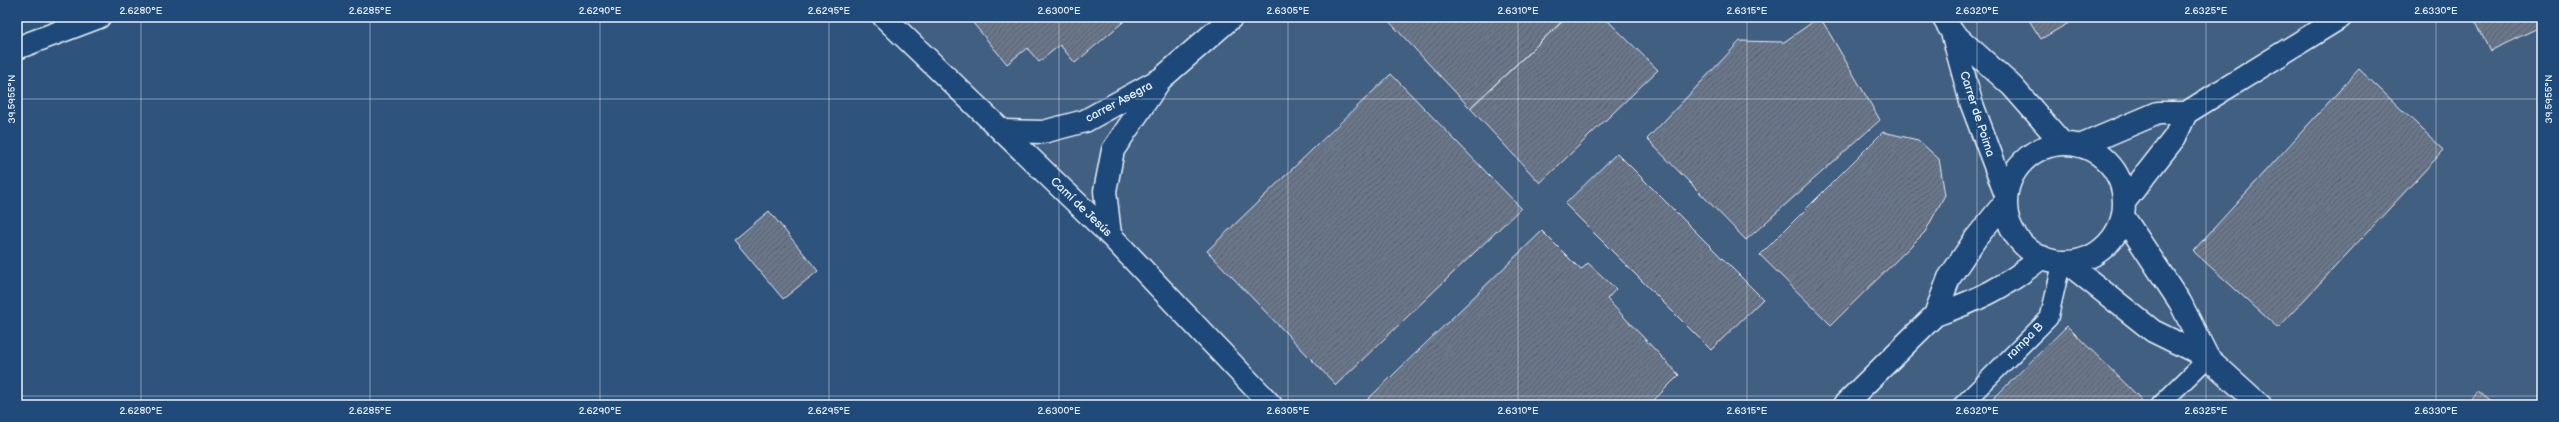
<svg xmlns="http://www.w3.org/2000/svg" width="2559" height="422" font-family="'Balsamiq Sans',sans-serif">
<defs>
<pattern id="building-hatch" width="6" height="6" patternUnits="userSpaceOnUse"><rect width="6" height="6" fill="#6a7689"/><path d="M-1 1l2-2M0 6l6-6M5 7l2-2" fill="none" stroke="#5a616d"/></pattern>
</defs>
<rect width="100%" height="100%" fill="#2e537d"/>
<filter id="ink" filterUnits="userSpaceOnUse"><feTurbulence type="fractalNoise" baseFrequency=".025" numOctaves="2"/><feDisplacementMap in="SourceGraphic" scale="8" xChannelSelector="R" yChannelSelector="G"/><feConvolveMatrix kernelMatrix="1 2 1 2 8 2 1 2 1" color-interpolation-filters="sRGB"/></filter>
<g filter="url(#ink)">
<path fill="#405e81" d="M892,17h1650v388h-1271z"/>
<path fill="url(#building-hatch)" stroke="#e8f1f8" d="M968,17h161l-54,46 -15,-18 -21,17 -12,-14 -20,16z
M1385,17h182l-97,91z
M1567,17h37l54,53 -118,113 -70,-75z
M1820,17l60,103 -134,120 -99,-101 93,-98 44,1z
M2027,17h52l-38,22z
M2474,17h68v9l-52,25z
M2359,69l85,81 -166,178 -85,-77z
M1391,74l130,134 -185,177 -129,-134z
M1883,132l35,8 21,19 6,36 -20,37 -94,93 -71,-70z
M1617,153l146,146 -52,51 -146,-146z
M769,211l49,60 -35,28 -49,-59z
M1542,231l39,39 7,-7 28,26 -9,10 72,76 -30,30h-287z
M2067,326l74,73 -6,6h-148z
M2478,391l17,14h-30z"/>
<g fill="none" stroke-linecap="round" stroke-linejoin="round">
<g stroke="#e8f1f8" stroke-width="20">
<path id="service" d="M1962,405l87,-87 13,-56
M2160,405l48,-47"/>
</g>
<g stroke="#e8f1f8" stroke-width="25">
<path id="minor" d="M1943,17l9,15 60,54 51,58
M1952,32l19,70 35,93
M17,48l82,-31
M1002,131l41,1 42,-11 76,-42 71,-62
M2006 203a59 59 0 1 1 118 0a59 59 0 1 1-118 0Z
M2080,146l78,-33h28l155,-96
M2125,201l50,-64 11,-24
M2123,216l57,86 28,56
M1110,235l-5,-44 8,-41 45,-67
M2066,262l87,69 55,27 52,47
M1935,315c44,-15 71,-28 107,-58
M1844,405l91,-90 14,-37 27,-40 30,-37"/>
</g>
<g stroke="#e8f1f8" stroke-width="25">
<path id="tertiary" d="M884,17l226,218 161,170"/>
</g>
<use href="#service" stroke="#1f4a7a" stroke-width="17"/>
<use href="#minor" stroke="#1f4a7a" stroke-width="22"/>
<use href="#tertiary" stroke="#1f4a7a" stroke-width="22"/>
</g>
</g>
<path fill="none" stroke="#e8f1f8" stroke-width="1" stroke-opacity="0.45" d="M141,17v388M370,17v388M600,17v388M829,17v388M1059,17v388M1288,17v388M1518,17v388M1747,17v388M1977,17v388M2206,17v388M2436,17v388M17,99h2525M17,396h2525"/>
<g text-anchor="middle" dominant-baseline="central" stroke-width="3.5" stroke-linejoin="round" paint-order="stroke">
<g font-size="12" fill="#e8f1f8" stroke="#1f4a7a">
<text transform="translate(1119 102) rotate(-28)">carrer Asegra</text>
<text transform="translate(1977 114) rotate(72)">Carrer de Poima</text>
<text transform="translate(1081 207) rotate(44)">Camí de Jesús</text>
<text transform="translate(2025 341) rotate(-45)">rampa B</text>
</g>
</g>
<rect width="2559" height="422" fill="none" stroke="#1f4a7a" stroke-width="44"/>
<rect x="22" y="22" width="2515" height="378" fill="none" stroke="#e8f1f8" stroke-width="1.5"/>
<g font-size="10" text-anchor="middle" fill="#e8f1f8">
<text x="141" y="14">2.6280°E</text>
<text x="370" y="14">2.6285°E</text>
<text x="600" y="14">2.6290°E</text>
<text x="829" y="14">2.6295°E</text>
<text x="1059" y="14">2.6300°E</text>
<text x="1288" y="14">2.6305°E</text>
<text x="1518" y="14">2.6310°E</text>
<text x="1747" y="14">2.6315°E</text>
<text x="1977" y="14">2.6320°E</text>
<text x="2206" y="14">2.6325°E</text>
<text x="2436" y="14">2.6330°E</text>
<text transform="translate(11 99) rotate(-90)" y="4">39.5955°N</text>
<text transform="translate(2548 99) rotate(-90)" y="4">39.5955°N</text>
<text x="141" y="414">2.6280°E</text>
<text x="370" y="414">2.6285°E</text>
<text x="600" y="414">2.6290°E</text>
<text x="829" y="414">2.6295°E</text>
<text x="1059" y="414">2.6300°E</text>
<text x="1288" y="414">2.6305°E</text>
<text x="1518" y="414">2.6310°E</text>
<text x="1747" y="414">2.6315°E</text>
<text x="1977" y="414">2.6320°E</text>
<text x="2206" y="414">2.6325°E</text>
<text x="2436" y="414">2.6330°E</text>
</g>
</svg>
